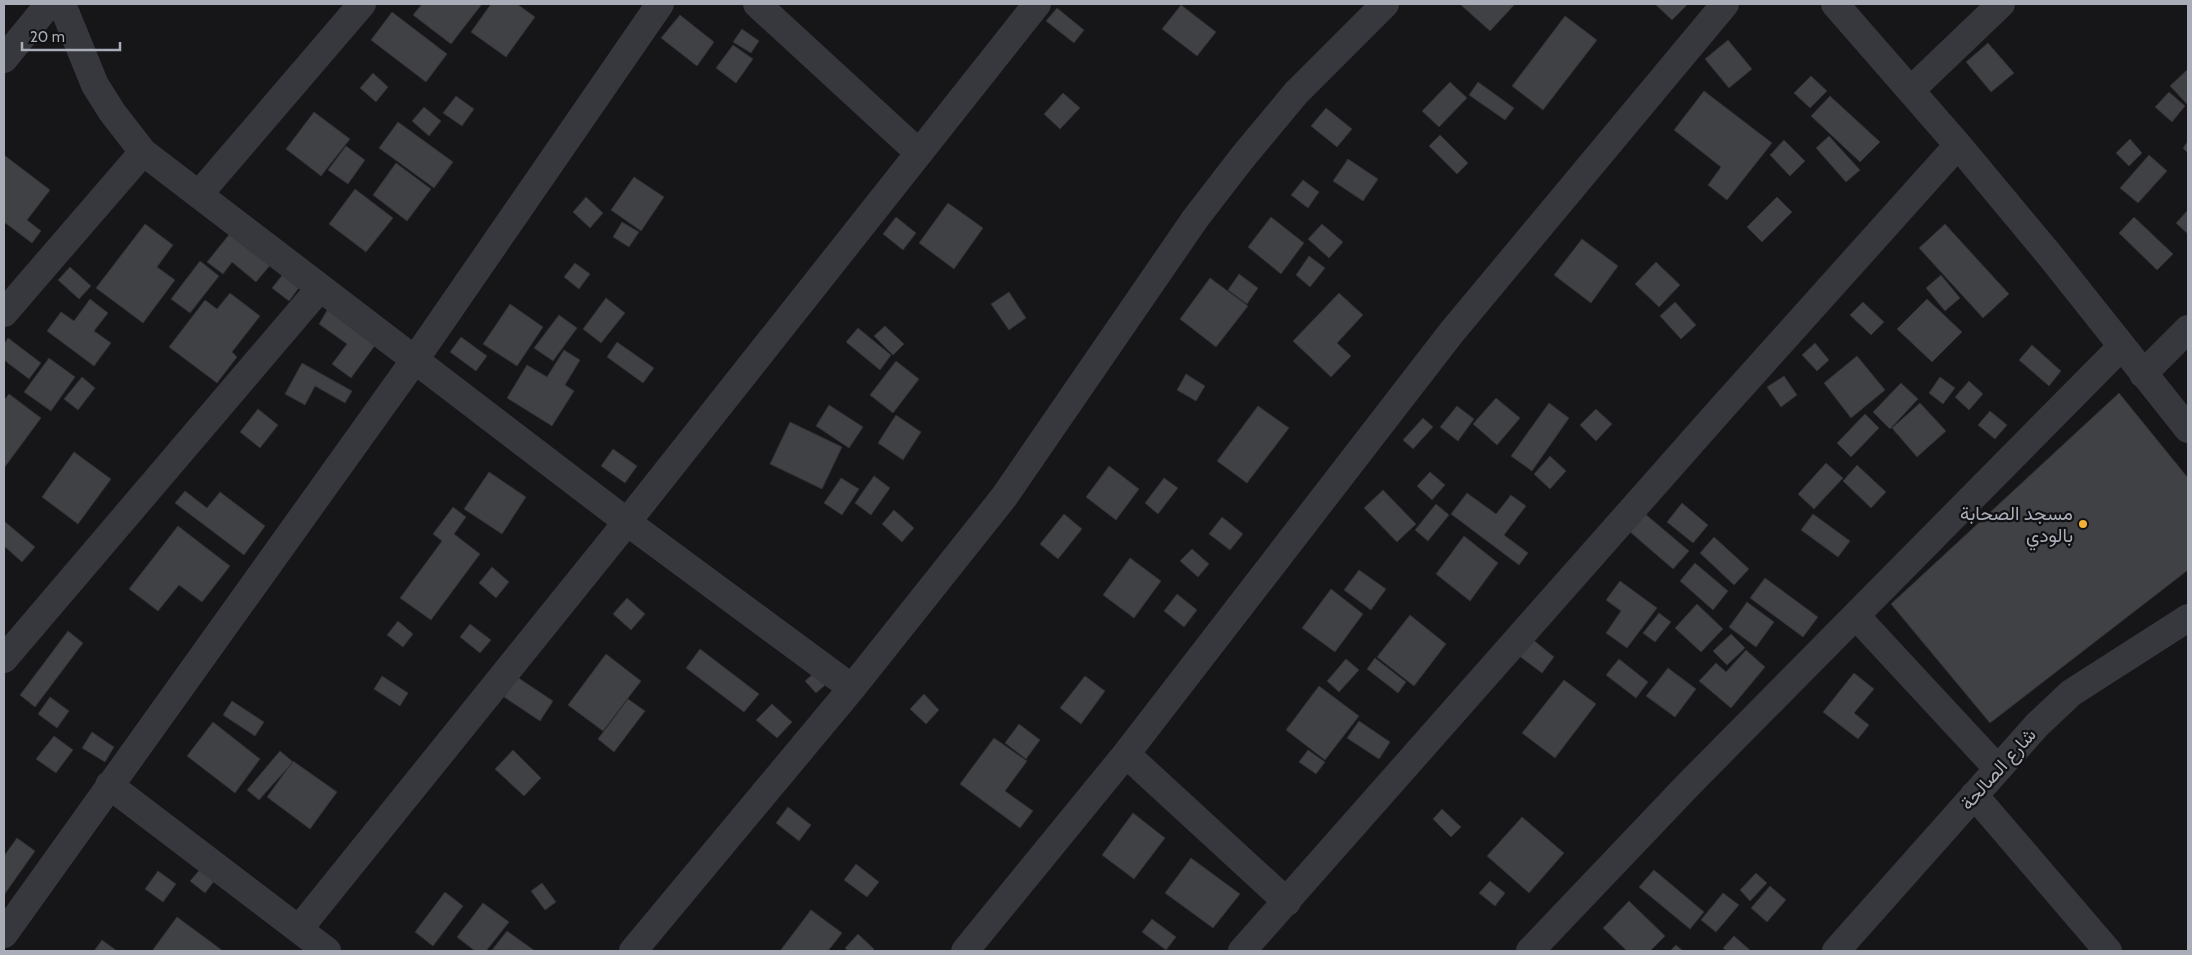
<svg xmlns="http://www.w3.org/2000/svg" width="2192" height="955" font-family="Cabin,Vazirmatn,sans-serif">
<rect width="100%" height="100%" fill="#161618"/>
<path fill="#404145" stroke="#303034" d="M422,4h60l-31,40 -38,-29z
M491,4h26l18,13 -29,40 -35,-25z
M1460,4h55l-25,27z
M1655,4h33l-16,16z
M1181,5l35,27 -19,24 -35,-27z
M1057,8l27,22 -10,13 -28,-22z
M392,12l55,42 -21,28 -55,-42z
M680,15l34,27 -17,24 -36,-28z
M1565,16l32,24 -54,70 -31,-24z
M742,29l17,12 -8,12 -18,-11z
M1728,40l24,29 -23,19 -24,-29z
M1988,43l26,30 -23,19 -25,-30z
M733,45l20,14 -17,24 -20,-15z
M2188,69v34l-1,1 -17,-18z
M373,73l15,14 -12,15 -16,-14z
M1811,76l16,15 -17,17 -16,-15z
M1450,82l17,16 -28,29 -17,-16z
M1478,82l36,26 -9,12 -36,-25z
M1704,91l68,52 -45,57 -19,-15 13,-18 -47,-37z
M2169,92l16,14 -13,16 -17,-15z
M1063,93l17,15 -20,21 -16,-15z
M456,96l18,13 -12,17 -19,-13z
M1830,96l50,46 -20,20 -49,-46z
M424,107l17,14 -12,15 -17,-15z
M1326,108l26,21 -15,18 -26,-21z
M314,112l36,27 -29,37 -35,-27z
M398,122l55,40 -19,26 -55,-40z
M1440,135l28,28 -11,11 -28,-28z
M1829,136l31,34 -14,12 -30,-34z
M2130,139l12,14 -13,13 -13,-13z
M1784,140l21,21 -15,15 -20,-21z
M2188,141v12l-5,-5z
M346,146l19,14 -17,24 -20,-14z
M4,155l46,35 -23,30 14,11 -9,12 -28,-21z
M2149,155l18,16 -29,32 -18,-15z
M1348,159l30,20 -15,22 -30,-20z
M396,163l35,26 -24,32 -34,-26z
M634,177l30,20 -23,34 -30,-21z
M1303,180l16,12 -11,16 -17,-13z
M355,189l38,29 -27,34 -37,-28z
M586,197l17,16 -13,15 -17,-16z
M1777,197l15,15 -30,30 -15,-15z
M948,203l35,25 -29,41 -35,-26z
M2188,210v24l-12,-11z
M896,217l20,16 -13,17 -20,-16z
M1271,217l33,26 -23,31 -33,-27z
M2134,217l39,37 -16,16 -38,-37z
M622,222l17,10 -10,15 -16,-10z
M145,224l28,21 -16,22 18,13 -32,43 -47,-35z
M1322,224l21,18 -14,16 -21,-19z
M1945,224l64,70 -26,24 -64,-70z
M232,231l40,32 -16,19 -24,-20 -9,12 -16,-12z
M1582,239l36,27 -27,37 -37,-28z
M1309,256l16,12 -15,19 -14,-12z
M200,261l19,15 -29,37 -19,-14z
M1656,262l24,23 -21,22 -24,-23z
M575,263l15,11 -11,15 -15,-12z
M70,267l21,19 -12,13 -21,-19z
M284,273l17,12 -12,16 -17,-13z
M1239,274l19,14 -11,16 -19,-14z
M1941,275l19,23 -15,13 -19,-23z
M1210,278l38,28 -32,41 -36,-28z
M1009,292l17,26 -17,12 -18,-26z
M230,293l30,23 -28,36 5,5 -20,26 -48,-36 36,-47 12,9z
M1339,293l24,22 -26,28 14,13 -20,21 -38,-36z
M606,298l19,15 -24,30 -18,-14z
M90,299l18,14 -14,18 17,12 -17,23 -47,-35 14,-19 13,9z
M1927,299l35,33 -30,30 -35,-33z
M1675,302l21,23 -15,14 -21,-23z
M1863,302l21,20 -13,13 -21,-20z
M510,304l33,23 -26,39 -34,-22z
M328,309l48,35 -25,34 -19,-14 15,-20 -28,-20z
M559,315l18,13 -24,33 -19,-13z
M885,326l19,18 -11,11 -19,-19z
M858,328l33,27 -11,15 -34,-28z
M461,337l26,19 -11,15 -26,-19z
M8,338l33,25 -12,16 -25,-19v-16z
M617,342l37,26 -11,15 -36,-26z
M1815,343l14,17 -12,11 -15,-16z
M2032,345l29,26 -12,15 -30,-26z
M564,350l16,10 -15,25 9,6 -22,35 -45,-28 20,-33 20,12z
M1857,356l28,34 -34,28 -27,-35z
M49,358l26,19 -24,34 -27,-19z
M896,361l23,18 -26,34 -23,-18z
M302,363l50,28 -7,12 -30,-17 -10,19 -20,-11z
M1186,374l19,12 -9,15 -19,-11z
M1784,376l13,19 -16,12 -14,-20z
M82,377l13,11 -17,22 -14,-11z
M1940,377l15,11 -12,16 -14,-11z
M1969,381l14,13 -14,16 -14,-13z
M1901,383l17,16 -28,30 -17,-17z
M2119,393l69,85v92l-198,153 -99,-119z
M9,394l32,24 -37,50v-68z
M1496,398l24,20 -23,27 -24,-21z
M1549,403l20,15 -37,53 -21,-15z
M1920,403l26,28 -29,26 -25,-29z
M829,405l34,22 -14,21 -33,-22z
M1258,406l31,22 -42,55 -30,-22z
M1457,406l17,13 -16,22 -18,-14z
M258,409l20,16 -18,23 -20,-16z
M1596,409l16,15 -16,17 -16,-16z
M1990,411l17,14 -12,14 -17,-14z
M1865,414l14,14 -28,29 -14,-14z
M896,415l25,17 -18,28 -25,-17z
M1423,418l10,9 -20,22 -10,-9z
M790,422l52,25 -20,42 -52,-25z
M613,449l24,17 -12,17 -24,-17z
M74,452l37,27 -33,45 -36,-27z
M1550,456l16,15 -16,18 -16,-15z
M1826,463l17,15 -29,31 -16,-15z
M1857,465l29,27 -15,16 -28,-27z
M1109,466l30,23 -23,31 -30,-23z
M489,472l37,25 -24,37 -38,-25z
M1430,472l15,13 -13,15 -15,-14z
M874,476l16,12 -19,27 -16,-12z
M841,478l18,11 -17,26 -18,-12z
M1164,478l14,10 -20,26 -13,-11z
M1383,490l33,34 -19,18 -33,-34z
M185,491l22,17 13,-16 45,34 -21,29 -69,-52z
M1467,493l29,21 15,-19 15,11 -22,29 24,18 -9,12 -68,-51z
M1682,503l26,22 -15,18 -26,-21z
M1436,504l13,11 -21,26 -13,-11z
M453,507l13,10 -12,17 26,20 -49,66 -31,-22 42,-57 -9,-7z
M894,510l20,18 -12,14 -20,-18z
M1644,513l45,38 -16,18 -44,-38z
M1064,514l18,15 -24,30 -18,-15z
M1813,514l37,27 -12,16 -37,-27z
M1222,517l21,17 -13,16 -21,-16z
M4,521l31,26 -13,15 -18,-16z
M178,526l52,40 -28,36 -23,-17 -21,26 -29,-22z
M1464,536l34,27 -28,38 -34,-27z
M1714,537l35,32 -15,16 -34,-32z
M1192,549l17,15 -11,13 -18,-16z
M1130,558l31,23 -27,37 -31,-23z
M1695,563l33,28 -15,19 -33,-29z
M492,567l17,15 -13,16 -17,-15z
M1359,570l27,19 -15,21 -27,-20z
M1765,578l53,39 -15,20 -53,-39z
M1620,581l37,27 -30,40 -21,-15 15,-22 -15,-11z
M1331,589l32,25 -28,38 -33,-24z
M1177,594l20,16 -13,17 -20,-16z
M627,598l18,16 -14,16 -18,-16z
M1747,602l27,20 -18,25 -27,-20z
M1697,604l26,25 -22,23 -26,-24z
M1659,613l12,9 -16,20 -12,-9z
M1410,615l36,29 -32,42 -37,-29z
M398,621l15,13 -10,13 -16,-12z
M470,624l21,16 -11,13 -20,-16z
M68,631l15,12 -48,64 -15,-12z
M1731,634l14,14 -18,17 -14,-14z
M1531,638l23,19 -12,16 -24,-18z
M700,649l59,45 -15,18 -58,-44z
M1746,650l19,17 -34,41 -32,-27 17,-18 10,9z
M606,654l35,27 -38,50 -35,-26z
M1375,658l31,24 -8,11 -31,-24z
M1346,659l13,11 -20,22 -12,-11z
M1619,659l29,23 -12,16 -30,-23z
M820,668l11,12 -15,13 -11,-12z
M1668,668l28,21 -21,28 -29,-21z
M1854,673l20,16 -20,24 15,12 -11,14 -35,-27z
M382,676l26,17 -8,13 -26,-17z
M1085,676l20,15 -24,33 -21,-16z
M517,677l36,24 -13,20 -36,-24z
M1564,680l32,24 -41,54 -33,-25z
M1319,686l40,30 -34,44 -39,-30z
M924,694l15,16 -13,14 -16,-15z
M50,697l19,14 -12,17 -19,-14z
M628,699l17,12 -31,41 -16,-13z
M232,701l32,21 -9,14 -32,-21z
M772,704l20,18 -15,16 -21,-18z
M1359,721l31,21 -11,17 -32,-21z
M213,722l47,37 -25,34 -48,-37z
M1019,724l21,16 -14,19 -21,-16z
M92,732l22,15 -9,15 -23,-14z
M54,736l19,14 -17,23 -20,-14z
M994,738l33,23 -22,30 28,20 -13,17 -60,-44z
M513,750l28,28 -17,18 -29,-27z
M1308,750l17,12 -9,12 -17,-12z
M280,751l13,11 -34,38 -12,-10z
M293,761l44,31 -27,37 -43,-32z
M788,807l23,18 -12,16 -23,-18z
M1442,809l19,18 -10,10 -18,-18z
M1133,813l32,25 -31,41 -32,-24z
M1522,817l42,36 -35,40 -42,-37z
M17,838l18,13 -31,44v-39z
M1191,858l49,36 -27,34 -48,-35z
M856,864l23,18 -12,15 -23,-17z
M204,865l14,11 -13,17 -15,-12z
M1654,870l50,42 -14,17 -51,-42z
M158,871l18,13 -13,18 -18,-13z
M1756,873l11,10 -17,18 -10,-11z
M1490,881l15,12 -10,13 -16,-13z
M542,883l14,19 -11,8 -14,-19z
M1770,886l16,14 -19,22 -16,-14z
M445,892l18,14 -30,40 -18,-14z
M1723,893l16,12 -23,27 -15,-12z
M1629,901l36,35 -15,15h-23l-24,-23z
M483,903l26,19 -23,29h-11l-18,-14z
M811,910l31,23 -14,18h-48z
M177,917l46,34h-71z
M1152,919l24,18 -10,13 -24,-18z
M507,931l28,20 -43,-1z
M858,934l16,15 -2,2h-24l-3,-3z
M1734,936l17,15h-24l-4,-3z
M102,940l15,11h-23z
M1676,945l7,6h-13z"/>
<g fill="none" stroke-linecap="round" stroke-linejoin="round">
<path stroke="#37383d" stroke-width="28" d="M62,4l33,81 17,27 31,40 484,370 225,166
M757,4l162,149
M1835,4l123,141 94,113 136,171
M4,59l45,-55
M1911,90l90,-86
M200,193l162,-189
M4,313l139,-161
M2143,374l45,-45
M1856,616l142,153
M4,659l316,-371
M1126,754l161,148
M109,785l218,166
M1974,795l134,156
M299,929l328,-407 410,-518
M4,934l410,-573 246,-357
M633,951l219,-263 152,-191 191,-278 47,-61 54,-65 89,-89
M965,951l161,-197 325,-421 274,-329
M1242,951l480,-543 236,-263
M1530,951l159,-167 432,-437
M1836,951l201,-226 34,-32 117,-75"/>
</g>
<circle fill="#f2b134" stroke="#111113" stroke-width="2" cx="2083" cy="524" r="5"/>
<g text-anchor="middle" dominant-baseline="central" stroke-width="4.5" stroke-linejoin="round" paint-order="stroke">
<g font-size="19" fill="#a8adb8" stroke="#111113" text-anchor="end">
<text x="2073" y="513">مسجد الصحابة<tspan x="2073" dy="22">بالودي</tspan></text>
</g>
<g font-size="19" fill="#a8adb8" stroke="#111113">
<text transform="translate(1998 769) rotate(-48)">شارع الصالحة</text>
</g>
</g>
<rect width="2192" height="955" fill="none" stroke="#a8adb8" stroke-width="10"/>
<path d="M22 42v8h98v-8" fill="none" stroke="#a8adb8" stroke-width="2.5"/>
<text x="30" y="42" font-size="15" fill="#a8adb8" stroke="#111113" stroke-width="4" paint-order="stroke">20 m</text>
</svg>
